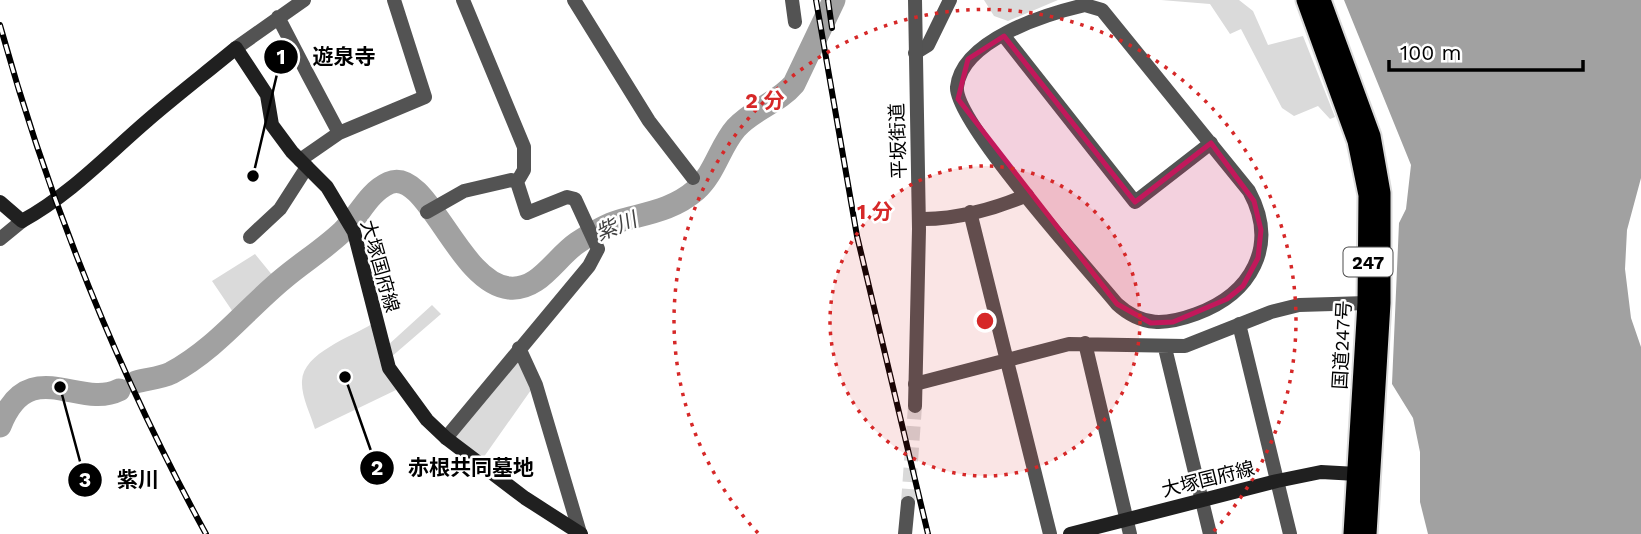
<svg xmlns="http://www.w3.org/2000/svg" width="1641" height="534" font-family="'Work Sans','Noto Sans JP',sans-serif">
<rect width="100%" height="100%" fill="#fff"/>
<path fill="#dadada" d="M984,0h74l-50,21 -14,-5z
M1161,0h78l14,11 15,34 35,-9 32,81 -5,2 -12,-13 -24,10 -12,-8 -41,-79 -11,5 -20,-30z
M255,254l18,22 -38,39 -23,-34z
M432,305l9,9 -51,44 -3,-12z
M372,324l8,38 16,28 -81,39c-4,-14 -14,-33 -13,-48 1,-28 49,-44 70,-57z
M517,357l14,33 -50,71 -30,-24z"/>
<path fill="#a1a1a1" d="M1344,0h297v178l-14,52 -2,39 6,49 10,29v187h-213l-8,-32v-50l-7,-34 -21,-34 7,-161 7,-14 5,-44z"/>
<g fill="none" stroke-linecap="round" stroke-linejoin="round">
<path stroke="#a1a1a1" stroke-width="23" d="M136,382c11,-3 25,-4 35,-9 45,-24 75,-64 113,-95 19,-16 40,-29 58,-46 17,-15 25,-39 47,-49 38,-17 69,100 120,105 30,3 46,-30 68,-45 12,-8 28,-18 42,-22 28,-8 54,-11 77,-31 19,-17 24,-44 40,-62 17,-19 42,-25 58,-44l40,-84
M0,426c29,-73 79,-16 119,-36"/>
<path stroke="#d9d9d9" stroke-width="14" stroke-dasharray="14 7" stroke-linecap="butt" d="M908,503l7,-97"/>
<g stroke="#dbdbdb" stroke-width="23">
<path id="trunk" d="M1306,0l51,141 11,54 -1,108 -14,231
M1321,0l50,136 10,57v110l-14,231"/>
</g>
<path stroke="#535353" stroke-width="14" d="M574,0l75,121 44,57
M792,0l3,22
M1085,5l17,5 147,181c30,55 2,103 -53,123 -30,11 -54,13 -79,-10 -28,-34 -163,-183 -160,-217 5,-47 89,-73 128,-82z
M278,17c20,39 40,77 61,116
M1004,36l131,166 76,-59
M236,48l68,-48
M915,53l13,-8 22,-45
M300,160l39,-27 86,-36 -31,-97
M427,212l37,-21 47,-11 6,2
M970,212l80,322
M919,219c35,1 76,-10 108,-24
M250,237l30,-28 27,-42
M0,239l22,-18
M1239,324l51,210
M1085,343l45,191
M519,348l17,37 44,148
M1165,348l45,186
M915,384l154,-40 116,2 86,-34 28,-7 68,-2
M446,438l143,-172 9,-17 -23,-50 -8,-2 -40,16 -10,-31 7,-12v-23l-61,-147"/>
<path stroke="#535353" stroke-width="14" d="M915,406l4,-177 -4,-229
M905,534l3,-31"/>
<path stroke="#202020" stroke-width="14" d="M0,202l22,19c49,-27 84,-65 126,-101 29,-25 59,-48 88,-72l31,47 5,30 20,27 35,35 27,45 35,136 38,52 19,18 79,60 56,36
M1070,534l207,-53 44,-9 36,2"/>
<use href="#trunk" stroke="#000" stroke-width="19"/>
<g stroke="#000" stroke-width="6">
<path id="rail" d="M816,0l41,236 71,298
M828,0l4,28
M0,25c49,177 118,348 206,509"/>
</g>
<use href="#rail" stroke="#fff" stroke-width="3.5" stroke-dasharray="10" stroke-linecap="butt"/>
</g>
<path fill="#c2185b" fill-opacity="0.2" stroke="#c2185b" stroke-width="5" stroke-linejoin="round" d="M1004,36l131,166 76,-59 43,58 7,29 -3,28 -15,28 -16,13 -54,23 -22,1 -34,-19 -159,-205 10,-40z"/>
<circle cx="985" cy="321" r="155" fill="#d62828" fill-opacity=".12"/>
<g fill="none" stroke="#d62828" stroke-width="3.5" stroke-dasharray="3.5 7">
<circle cx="985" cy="321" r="155"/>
<path d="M758 533A311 311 0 1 1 1212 533"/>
</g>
<g text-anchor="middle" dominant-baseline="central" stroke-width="5" stroke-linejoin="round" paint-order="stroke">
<rect fill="#fff" stroke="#4c4c4c" stroke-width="2" x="1343.5" y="247.5" width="49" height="29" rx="5"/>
<g font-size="18" font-weight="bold" fill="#000">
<text x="1368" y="262">247</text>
</g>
<g font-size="19" fill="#000" stroke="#fff">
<text transform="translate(898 141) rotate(-92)">平坂街道</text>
<text transform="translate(380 266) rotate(74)">大塚国府線</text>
<text transform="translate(1342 345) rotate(-87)">国道247号</text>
<text transform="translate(1208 479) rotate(-14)">大塚国府線</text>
</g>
<g font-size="21" font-style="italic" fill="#424242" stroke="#fff">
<text transform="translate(616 226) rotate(-22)">紫川</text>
</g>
</g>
<circle cx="985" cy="321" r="10" fill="#d62828" stroke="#fff" stroke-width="3.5"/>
<g font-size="21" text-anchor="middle" font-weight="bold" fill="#d62828" stroke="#fff" stroke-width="5" stroke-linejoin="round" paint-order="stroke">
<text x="765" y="108">2 分</text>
<text x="875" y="219">1 分</text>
</g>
<path fill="none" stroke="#000" stroke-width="2.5" d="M253 176L281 57M345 377L377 468M60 387L85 480"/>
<g fill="#000" stroke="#fff" stroke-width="2.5">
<circle cx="253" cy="176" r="7"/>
<circle cx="345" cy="377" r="7"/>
<circle cx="60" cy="387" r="7"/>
<circle cx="281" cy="57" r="18"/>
<circle cx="377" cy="468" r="18"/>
<circle cx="85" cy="480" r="18"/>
</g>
<g font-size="21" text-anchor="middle" font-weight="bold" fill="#fff">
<text x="281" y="64">1</text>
<text x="377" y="475">2</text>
<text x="85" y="487">3</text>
</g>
<g font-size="21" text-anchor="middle" font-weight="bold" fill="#000" stroke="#fff" stroke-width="5" stroke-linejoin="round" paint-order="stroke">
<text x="344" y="64">遊泉寺</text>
<text x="471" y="475">赤根共同墓地</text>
<text x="138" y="487">紫川</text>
</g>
<path d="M1389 60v10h194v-10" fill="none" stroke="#000000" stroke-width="3.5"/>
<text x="1400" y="60" font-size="21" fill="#000000" stroke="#ffffff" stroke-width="5" paint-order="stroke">100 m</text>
</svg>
